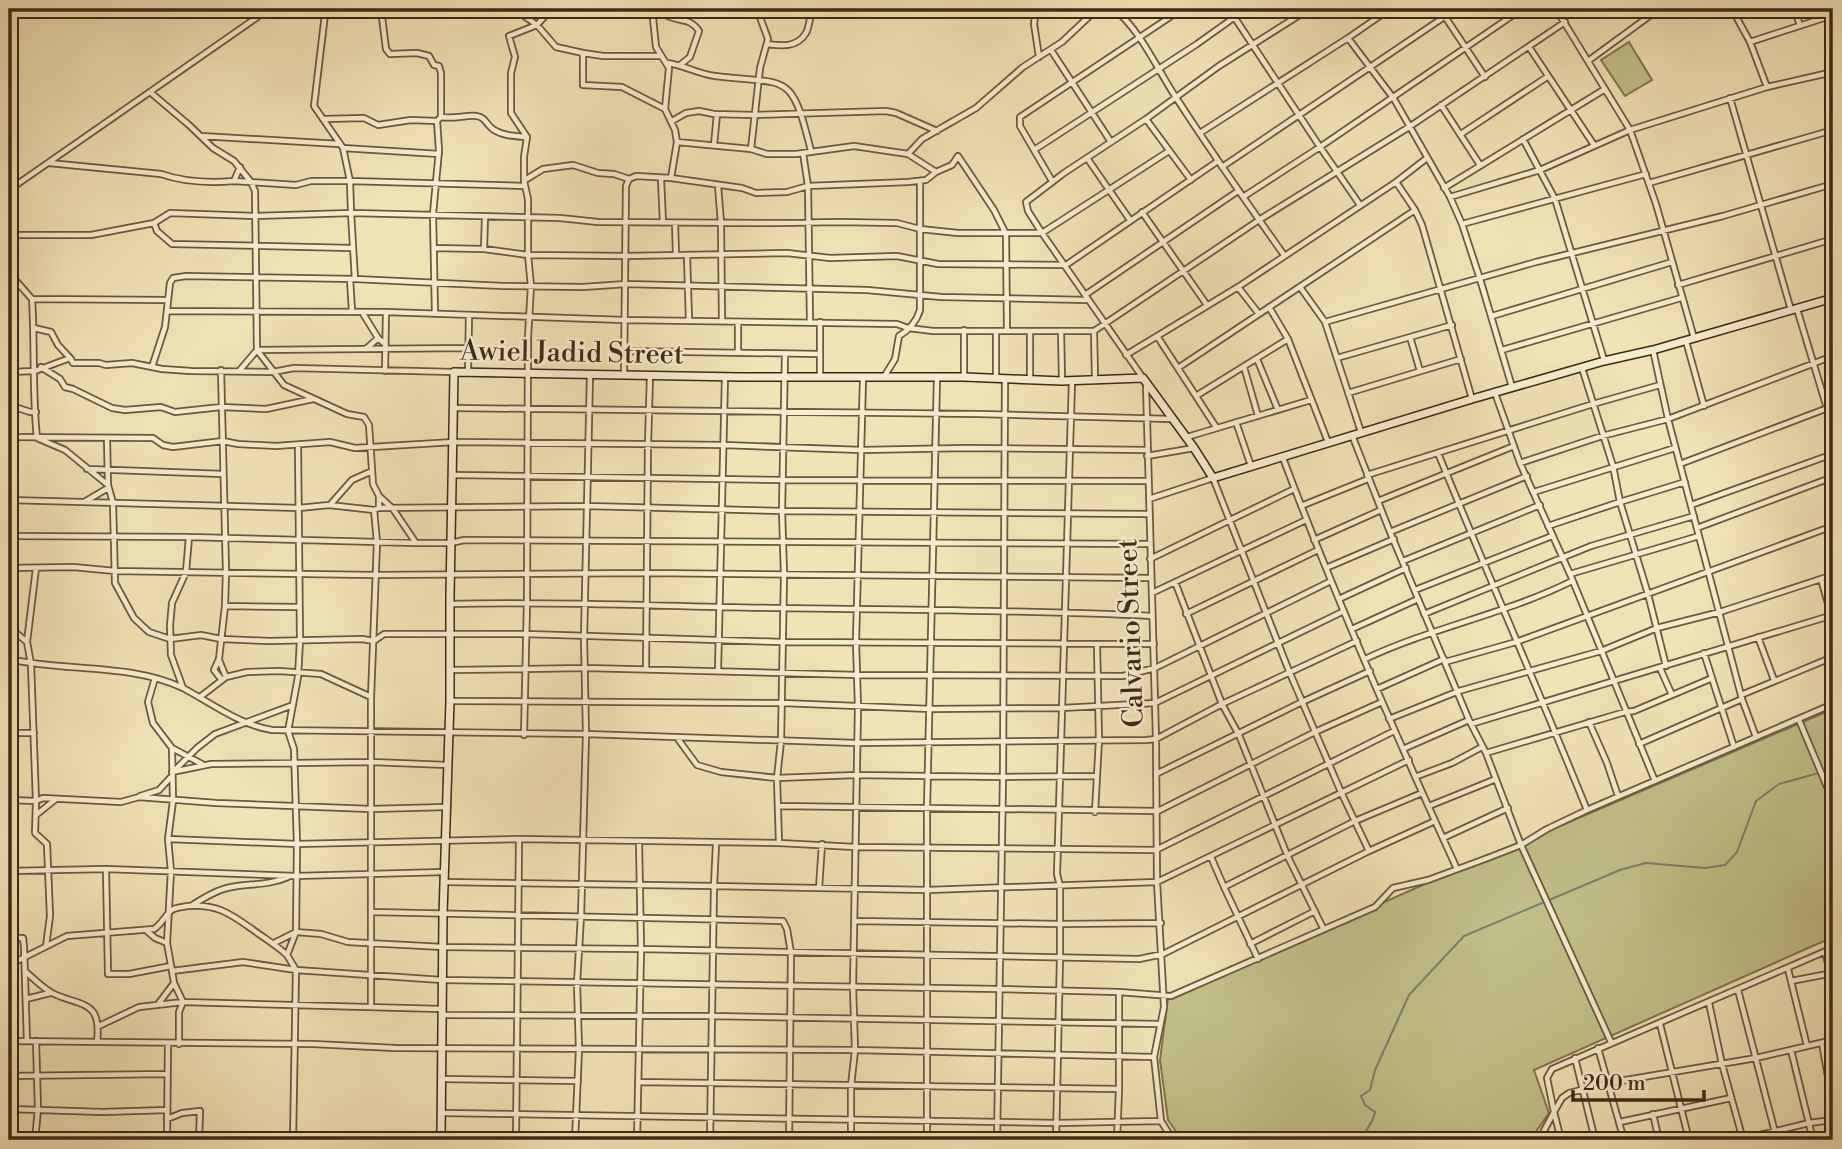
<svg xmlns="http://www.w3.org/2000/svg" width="1842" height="1149" font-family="'Libre Bodoni',serif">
<rect width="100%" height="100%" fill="#f1e3b6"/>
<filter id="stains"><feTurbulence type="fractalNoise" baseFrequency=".00286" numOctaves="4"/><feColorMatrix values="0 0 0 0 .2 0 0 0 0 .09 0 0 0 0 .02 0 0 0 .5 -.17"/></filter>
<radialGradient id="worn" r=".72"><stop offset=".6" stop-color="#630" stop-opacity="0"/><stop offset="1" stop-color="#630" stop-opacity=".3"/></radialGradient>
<path fill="#c2c189" stroke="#807550" stroke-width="2" d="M1629,42l23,38 -27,16 -24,-36z
M1833,709v228l-299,133 15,43 -19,27h-348l-14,-20 -8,-60 8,-62 257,-114z"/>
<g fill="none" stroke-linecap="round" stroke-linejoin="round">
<path stroke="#768270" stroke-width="2" d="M1361,1140l12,-21 2,-7 -10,-7 -4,-9 9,-6 5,-20 34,-75 55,-59 156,-66 26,-7 59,5 20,-3 12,-13 19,-51 23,-17 54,-15"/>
<g stroke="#6b583f" stroke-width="8">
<path id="street" d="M330,9l-5,5 -11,92 29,42 7,33 175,5
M381,9l5,40 4,5 27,-1 12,3 5,9 5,1 2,7v44l-4,4 2,29 -6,64 2,100
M514,9l23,16 19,22 27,6v32l39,2 43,22
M658,9c15,16 30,5 41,22l-9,26 -10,8
M757,9l11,30 -8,29 -9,81 16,5h29l58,-8 54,8 28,18 16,-7 6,-9 36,54 12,24 1,97
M1036,9l-2,15 5,33
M1114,9c25,19 44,61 61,87 35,54 72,107 109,159
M1229,9l91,138 202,-138
M1367,9l8,10
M1440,9l45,68
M1556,9l74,121 26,74 38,134
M1732,9l18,33 17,45
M1794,9l6,16
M1348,38l46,61 56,98 12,27 18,55 32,108
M1750,42l83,-27
M767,44c14,2 30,4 39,-11 3,-5 3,-12 5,-18l-7,-6
M1529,47l65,98
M1051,50l60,92
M583,53l20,3h57
M1588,61l71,-52
M667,63c17,2 31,11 48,13 74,9 76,-6 96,75
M1831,72l2,8
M150,92l39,33 24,23 21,13 17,21 4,9 2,159 27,35 63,29 17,3 5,8 4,59 6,12v12
M1730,98l61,212
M1441,105l39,60
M441,117c14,2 24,-2 35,-1 10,1 10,9 18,14 10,6 21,6 33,7
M323,119l41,-1 14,7 33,-5 26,1
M1146,119l45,61
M672,121l14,-8 13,-2 15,3 40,1 132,-4 10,2 41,18
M1200,133l148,-95 42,-29
M1461,134l86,-57
M201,136l138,8
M1523,139l32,60 49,161
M677,142l74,7
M714,145l3,-31
M343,148l96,6
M1034,150l163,-106 49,-35
M803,153l5,33 2,135
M908,154l14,-15 54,-31 47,-41 39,-25 35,-33
M1087,158l43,62
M49,163l112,11c23,8 49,9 73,7l6,-14
M1222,167l234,-158
M671,178l71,10 14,5 31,-1 21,-6 100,-4 18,-2 10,-8
M661,179l2,44
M525,180l18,-11 30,-4 25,8 16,1 15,5
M234,181l62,4 15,-4h39l1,32 209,5 38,4 180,1 62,-1 57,1 23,6 38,4h84l127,-82
M1052,181l-32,-55v-9l162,-108
M1396,182l19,28 7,15 50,174
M1649,183l184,-53
M718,186l3,37 1,98
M1444,188l161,-99
M9,190l260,-181
M1243,197l77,-50 40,58
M1450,197l90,-27 90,-40 137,-43 66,-15
M1142,212l65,93
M154,223l16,-10 85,3 96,-3 4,66
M675,223l1,32
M1462,224l184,-50
M9,235h82l63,-12 3,8 15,13 180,4
M434,248l50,1 44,6 98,1 161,-3 43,5 67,-2 41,8 128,1 152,-104
M484,249l1,-32
M687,256l2,65
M9,273l23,26 134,1
M350,279l2,32
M1678,285l155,-46
M1238,287l21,27
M1300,287l25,35 36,110
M1085,295l153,-104
M32,299c3,46 0,93 5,139l28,12 43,35
M1269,307l19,32 40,103
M1797,309l36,119
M167,311l219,1 238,8 273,4 11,4 25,3h161l165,-111 150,-93 156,-105
M362,312l16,26 7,6
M1492,316l180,-54
M1325,322l211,-60 187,-46 110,-32
M34,328l17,4 7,13 13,14
M964,330v47
M996,331v47
M1030,331v48
M1061,331l1,50
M1094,331l1,48
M1157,336l59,91
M1410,337l10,34
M1686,341l18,65
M366,349l12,-11
M1502,350l179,-52
M1653,350l15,69 74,280 14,38
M623,351l197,3
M738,353v-31
M1126,355l112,-68 158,-105 31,-24
M1337,358l115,-33
M1257,359l21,51
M41,367l19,12 5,8 8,2 39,19 13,2 36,-3 14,5 46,-5 45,2 47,-10
M152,367l13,-40 5,-44 3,-5 13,-2 169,3 148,7 80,1 43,-3 241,6 74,7 147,3
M1244,367l14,49
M1178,368l237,-158
M1582,368l31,98 7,36 65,-20
M221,370l5,201 -1,35 -6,53 -5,11 7,9
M240,370l17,-20 211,-2
M385,371l1,-59
M9,372l26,-1 35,-13 3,5h26l7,2 26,-2 30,6 29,2 82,1 21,-4 160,4
M468,372l1,-57
M624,374l2,-188 3,-7 7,-3 35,2 6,-36 -2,-12 -10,-21 4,-41 -13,-21 -4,-38
M820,377v-55
M884,377l11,-18 4,-23c10,-6 18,-16 21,-26v-129
M1143,378l-101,-145 -14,-22 -2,-9 38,-29 82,-54 73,-53 90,-57
M1146,384l10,355 1,143 7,125 -10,50 7,64 12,19
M1348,393l113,-34
M1495,393l25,70 50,111 85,207
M1196,396l92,-57
M9,405l21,7h6
M455,408l524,6 193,5
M1236,422l15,44
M1352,435l38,97 79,188 17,33 35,92 90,197
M9,437l144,1 10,7 10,2 50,-6 15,3 38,2 54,-4 25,6 99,-6 270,3 138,5 104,-2 181,2
M1187,437l124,-37
M107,439l1,46 5,18 2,80 19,35 15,14 21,7 31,-4 20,4 48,2 93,-2 12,2 10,-7h142l256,8 372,2
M1438,453c49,120 101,238 149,357
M1147,456l47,-8
M1283,458c52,139 112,276 174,411
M1520,463l82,-27 66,-17 165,-63
M1680,464l153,-58
M87,469l136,5
M453,475l330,5 365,1
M1367,475l226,-71 67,-19
M1534,492l141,-44
M379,496l14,13 23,34
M9,500l290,8 30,-3 45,5 5,-2 208,-2 195,5 366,3
M86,501l22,-13
M1378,501l136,-55
M330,505l22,-25 20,-9
M1691,505l142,-51
M1301,506l67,-27
M1548,526l72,-24 28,92 18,72
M1697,528l136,-51
M1390,532l137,-56
M9,536l180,1 227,6h35l13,-3 685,4
M189,537l-3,35 -14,31 -2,23 1,29 12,33c28,15 57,37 89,42l314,4 271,9 289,-3 10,-1 66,-35 135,-63
M1314,540l67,-30
M1150,559l144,-70
M1403,561l137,-56
M9,568l64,-1 42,4 260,4 273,-2 503,5
M36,568l-9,74 4,22 5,137 -1,32 12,11 3,72 -4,30
M1326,568l68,-29
M1570,574l129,-38
M1821,579l12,43
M1175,582l47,122 17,31 49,122 35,71
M1415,590l137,-54
M1152,593l154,-73
M1339,599l67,-31
M450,604c112,-3 223,3 335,4 123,2 245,2 367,8
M225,606l74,1
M1186,614l132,-64
M1424,614l167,-68 103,-30
M9,627l18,15
M1352,629l66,-30
M1758,637l16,43
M1704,653l30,94
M9,659c57,13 120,4 174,29
M1365,659c68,-32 141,-45 207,-78
M219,660l7,17
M1445,662l71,-20 317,-116
M1660,668l12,27
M646,669l2,-225 2,-69
M451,670l135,-2 272,7 265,1 32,-8 176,-87
M718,670l7,-293
M155,678l-7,24 5,21 19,25 1,53 -5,38 3,32 -4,72 5,28 71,-9 53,8 146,10 557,9 120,3 52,4 204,-89 18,-19 35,-8 57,-21 36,-14 26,-16 40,-19 246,-106
M1377,689l67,-30
M1741,695l92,-38
M200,697l26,-20 21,-5 32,-1 42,3 50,23
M450,701l332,2 149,6 131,-1 93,-5 189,-92
M1389,719l70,-28 142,-40 56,-23 63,-16 113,-37
M1799,720l34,81
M1589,722l18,41 11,33
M1471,724l362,-109
M9,733h25
M524,735l3,-133 1,-265 3,-51 -3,-31v-56l-4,-18v-24l3,-20 -16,-24v-40l4,-16 -6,-21 28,-11 14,-16
M678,739l19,26 24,7 56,6 79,-3 147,2 93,-1
M1639,744l103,-45
M172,748l30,16
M1403,749l66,-29
M1486,753l139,-41 9,-1 76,-32
M174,771l23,-23 18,-14 78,-29
M172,772l39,-8 160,-2 77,3
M1156,774l146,-72 68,-31
M1415,777l37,-14 30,-16
M140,796l19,-6 11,-12
M9,800l27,1 7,-3 78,4 18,-5 77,6 155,6 75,-2
M780,806l378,5 157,-79 67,-30
M1429,806l67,-27
M1095,812l4,-72 -2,-96
M36,815l20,-16
M1443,838l65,-30
M168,839l129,5 222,-5 260,4 76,4 301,3 238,-119
M779,843l-2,-65 4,-37 3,-166 -2,-64 3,-157
M1369,851l66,-30
M1211,857l13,30
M106,869l2,105h21l42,-8
M9,871l97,-2 190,7 148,-4
M445,882l269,4 2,-42
M819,888l3,-44
M191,906c11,-7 23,-15 36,-18 21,-5 41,-2 61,-11
M372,912l411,9 4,8 4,24 -2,187
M854,921l206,3 101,-1
M147,931l8,7 12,5
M9,938h14l1,9 3,94
M274,943l22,-11 25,2 27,8 95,5 198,2 498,10 24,-5 206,-103 -28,-59 -52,-121 -76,-193 -64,21
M1250,944l65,-33
M1825,952l8,30
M1258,959l-34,-72 131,-66 67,-28
M9,965l58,-29 87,-7c8,-5 11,-14 18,-19 4,-3 11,-3 16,-4 29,-2 41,7 64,23 12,9 24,16 35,26
M1788,969l19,77
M172,971l2,12 9,19 -4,10v32
M26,972c8,7 17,16 26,21 29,14 50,6 45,49
M1791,981l42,-8
M1738,990l39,150
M26,999l24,-6
M159,1003l15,-20
M1709,1003l13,61 21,76
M371,1006v-309l6,-155 -3,-32
M442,1015l270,1 448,8
M1660,1024l29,116
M99,1026l40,-19 44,-5 259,7
M9,1041l304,3 82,4 460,2 299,7
M1822,1043l11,62
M1598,1048l26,92
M1791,1050l22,90
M1575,1058l20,82
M9,1076l158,-2
M442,1079l136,2
M638,1082l481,7v-97
M9,1109l94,3 64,-2
M442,1113l615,10 104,-2
M1653,1114l6,26
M167,1119l15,-6 18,-2 -1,29
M1620,1122l111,-24
M9,1139l41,1
M35,1140l3,-31 -2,-68
M167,1140l1,-96
M293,1140l3,-170 -9,-15 9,-23 1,-88 -3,-95 -6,-18 10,-54 2,-37 -2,-195
M516,1140l3,-301
M575,1140l4,-91 -2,-66 4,-67 5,-182 -2,-96 6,-263
M637,1140l4,-191 -2,-108
M710,1140l4,-254 214,4 229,-8 252,-122
M851,1140v-54l4,-36 -2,-63 5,-280 -2,-66 7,-263
M927,1140v-332l10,-431
M997,1140l6,-363 2,-398
M1056,1140l4,-183v-71l-3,-12 15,-493
M1117,1140l2,-51
M1539,1140l15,-28 -7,-34 5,-9 281,-121
M1561,1140l-7,-28 8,-14 7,-5 39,-10 148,-25 77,-18
M1739,1140l70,-17 24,-3"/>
</g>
<g stroke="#3e2917" stroke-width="10">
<path id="secondary" d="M441,1140l2,-225 7,-214v-105l4,-224 286,5h224l98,4 81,-3 51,70 19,30 259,-79 132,-38 49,-11 180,-52"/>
</g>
<use href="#street" stroke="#f6edd0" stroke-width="4.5"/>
<use href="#secondary" stroke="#f6edd0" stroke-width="7"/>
</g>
<g text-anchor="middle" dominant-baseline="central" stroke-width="5" stroke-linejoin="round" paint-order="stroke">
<g font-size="28" fill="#3e2917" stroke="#f6edd0">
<text transform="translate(572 353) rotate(1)">Awiel Jadid Street</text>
<text transform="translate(1131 633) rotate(-92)">Calvario Street</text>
</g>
</g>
<rect width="1842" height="1149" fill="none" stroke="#f1e3b6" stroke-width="35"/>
<rect x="10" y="10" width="1821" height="1128" fill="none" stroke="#3e2917" stroke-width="3.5"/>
<rect x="18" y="18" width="1807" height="1114" fill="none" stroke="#3e2917" stroke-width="2"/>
<path d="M1573 1090v10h131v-10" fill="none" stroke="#3e2917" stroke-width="3.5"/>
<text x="1583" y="1090" font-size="21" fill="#3e2917" stroke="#f6edd0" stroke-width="5" paint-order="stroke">200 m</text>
<rect width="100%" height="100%" filter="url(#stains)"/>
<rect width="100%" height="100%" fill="url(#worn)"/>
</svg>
